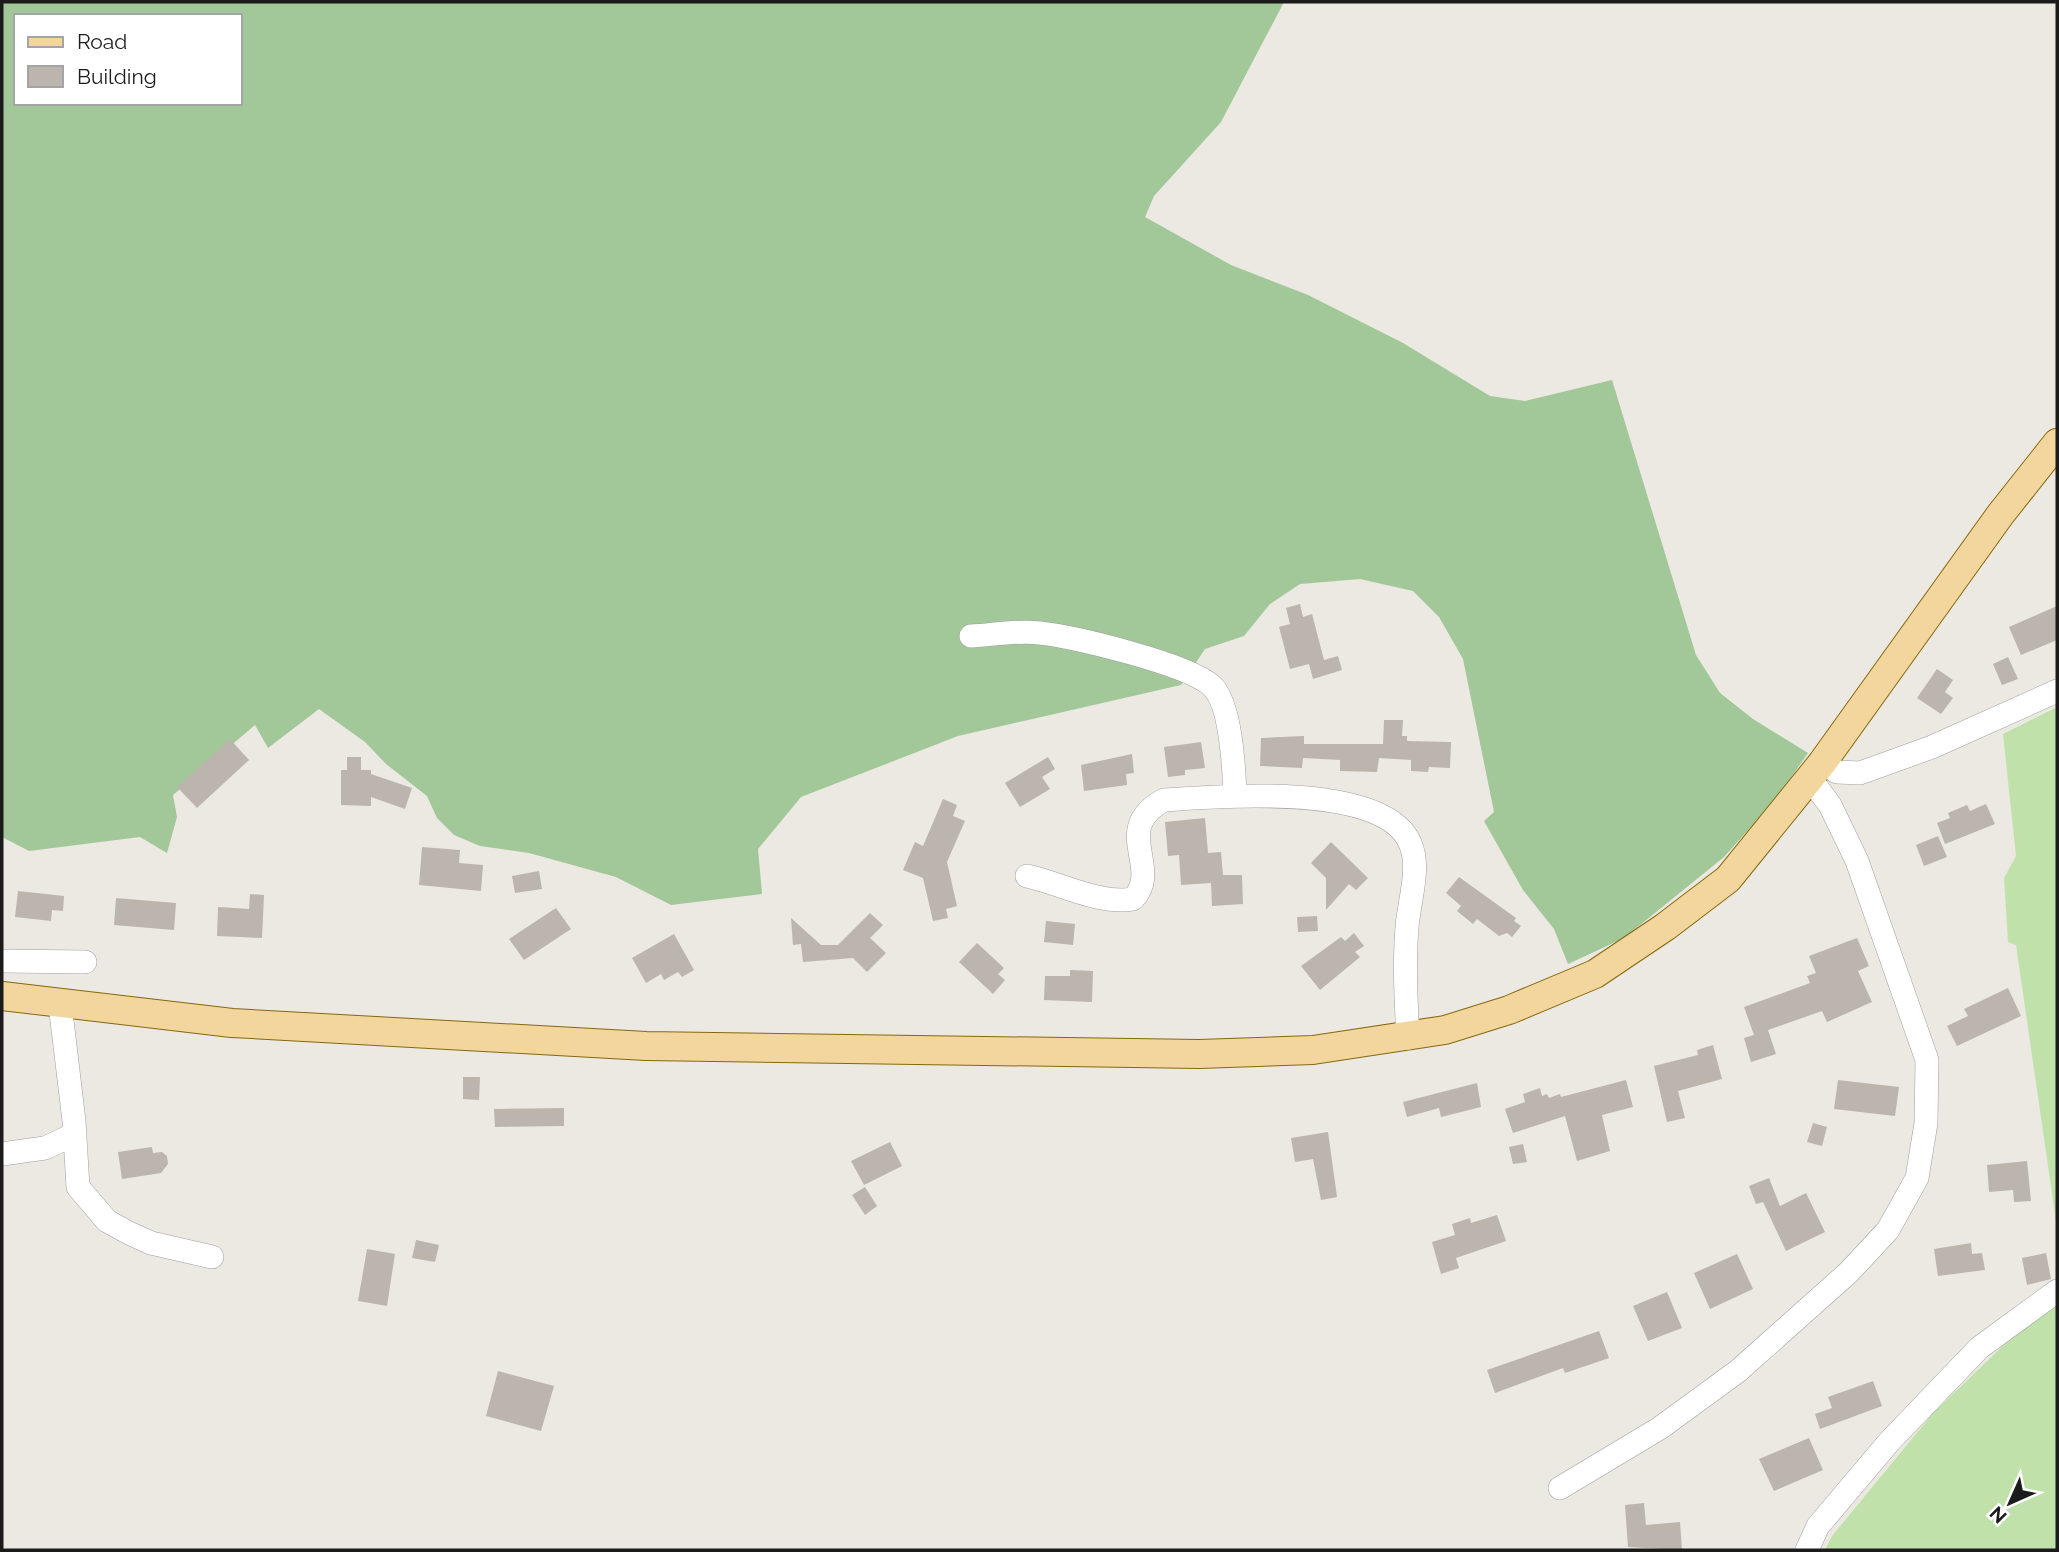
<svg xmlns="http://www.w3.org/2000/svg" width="2059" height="1552" font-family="Raleway,sans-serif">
<rect width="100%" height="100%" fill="#ebe9e1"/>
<path fill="#c0e2aa" d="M2057,707v521l-41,-283 -8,-3 -4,-64 12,-22 -13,-122z
M2057,1306v244h-232l7,-14 102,-124 75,-72z"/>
<path fill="#a2c799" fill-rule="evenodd" d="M2,2h1282l-63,120 -67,74 -9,21 86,48 77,30 95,48 87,53 35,5 87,-21 84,275 24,38 33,26 55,34 -31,45 -53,59 -100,81 -56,26 -14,-35 -31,-39 -39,-69 10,-9 -31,-153 -24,-42 -26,-26 -53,-12 -60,5 -30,20 -26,32 -39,13 -24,36 -223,51 -157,61 -43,52 4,45 -91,11 -55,-28 -87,-24 -49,-7 -26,-11 -17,-17 -10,-22 -41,-32 -21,-22 -46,-33 -51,39 -13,-23 -82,70 4,22 -10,36 -27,-16 -111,14 -27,-14zM16,16h224v87h-224z"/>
<path fill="#bbb5ae" d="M1300,604l3,13 9,-3 12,46 14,-4 4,14 -29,9 -4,-15 -19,5 -11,-42 11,-3 -4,-16z
M2057,606v34l-36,15 -12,-28z
M2008,657l10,22 -16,6 -9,-21z
M1937,669l16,11 -8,12 8,6 -12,16 -24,-16z
M1384,720h19l-1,16h5v5l44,1 -1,26 -21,-1 -1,5 -17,-1v-11l-32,-2 -2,14 -37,-1v-11l-37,-2 -1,10 -42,-2 1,-28 43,-2v8h79z
M230,739l19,21 -52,48 -20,-21z
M1201,742l4,26 -20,2v5l-17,2 -4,-30z
M1132,754l2,19 -8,1 1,11 -43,6 -3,-26z
M347,757h14v13h10v4l41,14 -7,21 -34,-12v9l-30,-1v-35h6z
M1048,757l7,12 -13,8 8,12 -30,18 -15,-24z
M943,799l14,6 -4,11 12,5 -18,41 10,44 -11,3 2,9 -15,3 -10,-43 -20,-8 12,-28 8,4z
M1986,804l9,20 -50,20 -8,-21 13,-5 -2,-5 19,-8 3,6z
M1205,818l3,35 13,-1 2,23h19l1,29 -31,2 -1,-23 -30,2 -2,-30 -11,1 -3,-34z
M1938,836l9,21 -23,9 -8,-21z
M1331,842l37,36 -12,12 -7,-6 -23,26v-32l-15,-15z
M422,847l38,3 -1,13 24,2 -2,26 -62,-6z
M539,871l3,18 -27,4 -3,-17z
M1459,877l57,41 -2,3 7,5 -9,11 -5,-4 -8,3 -22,-17 -4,5 -16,-13 4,-5 -15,-13z
M18,891l46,5 -1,15 -11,-1 -1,11 -36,-4z
M250,894l14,1 -2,43 -45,-2 1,-29 31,2z
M116,898l60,5 -2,27 -60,-5z
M556,908l15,21 -47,31 -15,-21z
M870,913l13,12 -13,13 16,15 -19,19 -14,-14 -50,4 -2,-18 -8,1 -2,-27 30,27h17z
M1317,916l1,15 -20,1 -1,-15z
M1046,921l29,3 -2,21 -29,-3z
M1354,933l10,13 -9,6 5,5 -40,33 -19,-24 40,-29 4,4z
M674,934l20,36 -12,7 -4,-5 -14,8 -3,-6 -15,9 -14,-25z
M1857,938l12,28 -11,5 14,31 -45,20 -5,-11 -54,19 8,24 -25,8 -7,-24 10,-3 -10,-28 66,-24 -3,-7 9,-3 -7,-17z
M977,943l27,25 -6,6 7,6 -12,14 -34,-32z
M1070,970l23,1 -1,31 -48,-2 1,-24h25z
M2008,988l13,28 -64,30 -10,-20 21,-10 -4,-7z
M1713,1045l9,34 -44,12 7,27 -18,4 -13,-56 44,-11 -1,-5z
M463,1077h17l-1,23 -16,-1z
M1626,1080l7,27 -31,8 8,36 -33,10 -12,-45 -52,17 -8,-24 20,-7 -2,-8 17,-6 2,8 5,-2 2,4 11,-4 1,3z
M1838,1080l61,7 -4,29 -61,-7z
M1477,1083l4,24 -40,10 -2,-9 -32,9 -4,-15z
M564,1108v18l-69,1 -1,-18z
M1813,1123l14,4 -5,19 -15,-4z
M1328,1132l9,65 -16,3 -8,-41 -18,3 -4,-24z
M890,1142l12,24 -38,19 -13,-24z
M1523,1144l4,18 -14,2 -4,-17z
M152,1147l1,6 9,-1 5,4 1,8 -7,9 -39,6 -4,-27z
M2027,1161l4,40 -17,1 -1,-12 -24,2 -2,-27z
M1769,1178l11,28 26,-13 19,39 -39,19 -23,-49 -7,2 -7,-18z
M865,1187l12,19 -12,9 -13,-20z
M1497,1215l9,26 -50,17 3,10 -18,6 -9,-32 23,-7 -3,-11 18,-6 1,5z
M416,1240l23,5 -4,17 -23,-4z
M1971,1243l1,11 10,-1 3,17 -47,6 -4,-27z
M367,1249l28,5 -8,52 -29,-5z
M2046,1253l5,26 -24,6 -5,-27z
M1737,1254l16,35 -43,20 -16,-36z
M1667,1292l15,36 -34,13 -15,-35z
M1599,1331l10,27 -44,15 -2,-5 -68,25 -8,-23z
M498,1371l56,15 -13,45 -55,-15z
M1873,1381l9,25 -62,23 -5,-15 17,-6 -4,-11z
M1809,1438l14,32 -49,21 -15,-32z
M1644,1503l2,22 34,-3 2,28 -54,-3 -3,-42z"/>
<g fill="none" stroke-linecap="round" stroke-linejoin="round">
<g stroke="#9f9f9f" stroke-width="24">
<path id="minor" d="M971,636c22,-1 47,-6 69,-3 35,4 148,31 172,53 19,18 22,83 23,108
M1822,763l15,9 23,1 72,-26 125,-56
M1027,876c33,7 73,29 106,23 30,-31 -23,-70 31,-99 54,-4 220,-18 246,43 11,24 -1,58 -3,84 -3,37 -1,74 1,111
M2,961l83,1
M60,1004l14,117 4,66 29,34 22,12 22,10 61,14
M2,1154l43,-6 30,-14
M1560,1488l100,-60 78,-57 111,-99 39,-42 29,-52 9,-55 1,-63 -70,-199 -27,-56 -21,-28
M1807,1550l11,-24 71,-84 90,-94 78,-57"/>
</g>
<g stroke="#85680c" stroke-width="30">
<path id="major" d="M2,996l230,27 414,23 553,8 114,-4 132,-20 64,-20 86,-36 70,-47 63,-48 94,-116 178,-248 57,-72"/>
</g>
<use href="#minor" stroke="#fff" stroke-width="23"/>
<use href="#major" stroke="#f3d69e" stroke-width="28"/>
</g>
<rect width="2059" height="1552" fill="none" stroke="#1b1b1b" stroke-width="7"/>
<rect x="14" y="14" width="228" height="91" fill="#ffffff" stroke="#a4a4a4" stroke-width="2"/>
<rect x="28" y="37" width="35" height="10" fill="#f3d69e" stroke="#a4a4a4" stroke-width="2"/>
<text x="77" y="49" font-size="21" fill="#1b1b1b">Road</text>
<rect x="28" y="66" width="35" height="21" fill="#bbb5ae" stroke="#a4a4a4" stroke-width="2"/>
<text x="77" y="84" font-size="21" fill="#1b1b1b">Building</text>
<g transform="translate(2010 1503) rotate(225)" stroke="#ffffff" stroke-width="5" paint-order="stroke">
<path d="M0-5L12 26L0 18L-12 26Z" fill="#1b1b1b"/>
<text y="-10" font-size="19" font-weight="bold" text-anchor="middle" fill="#1b1b1b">N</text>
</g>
</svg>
